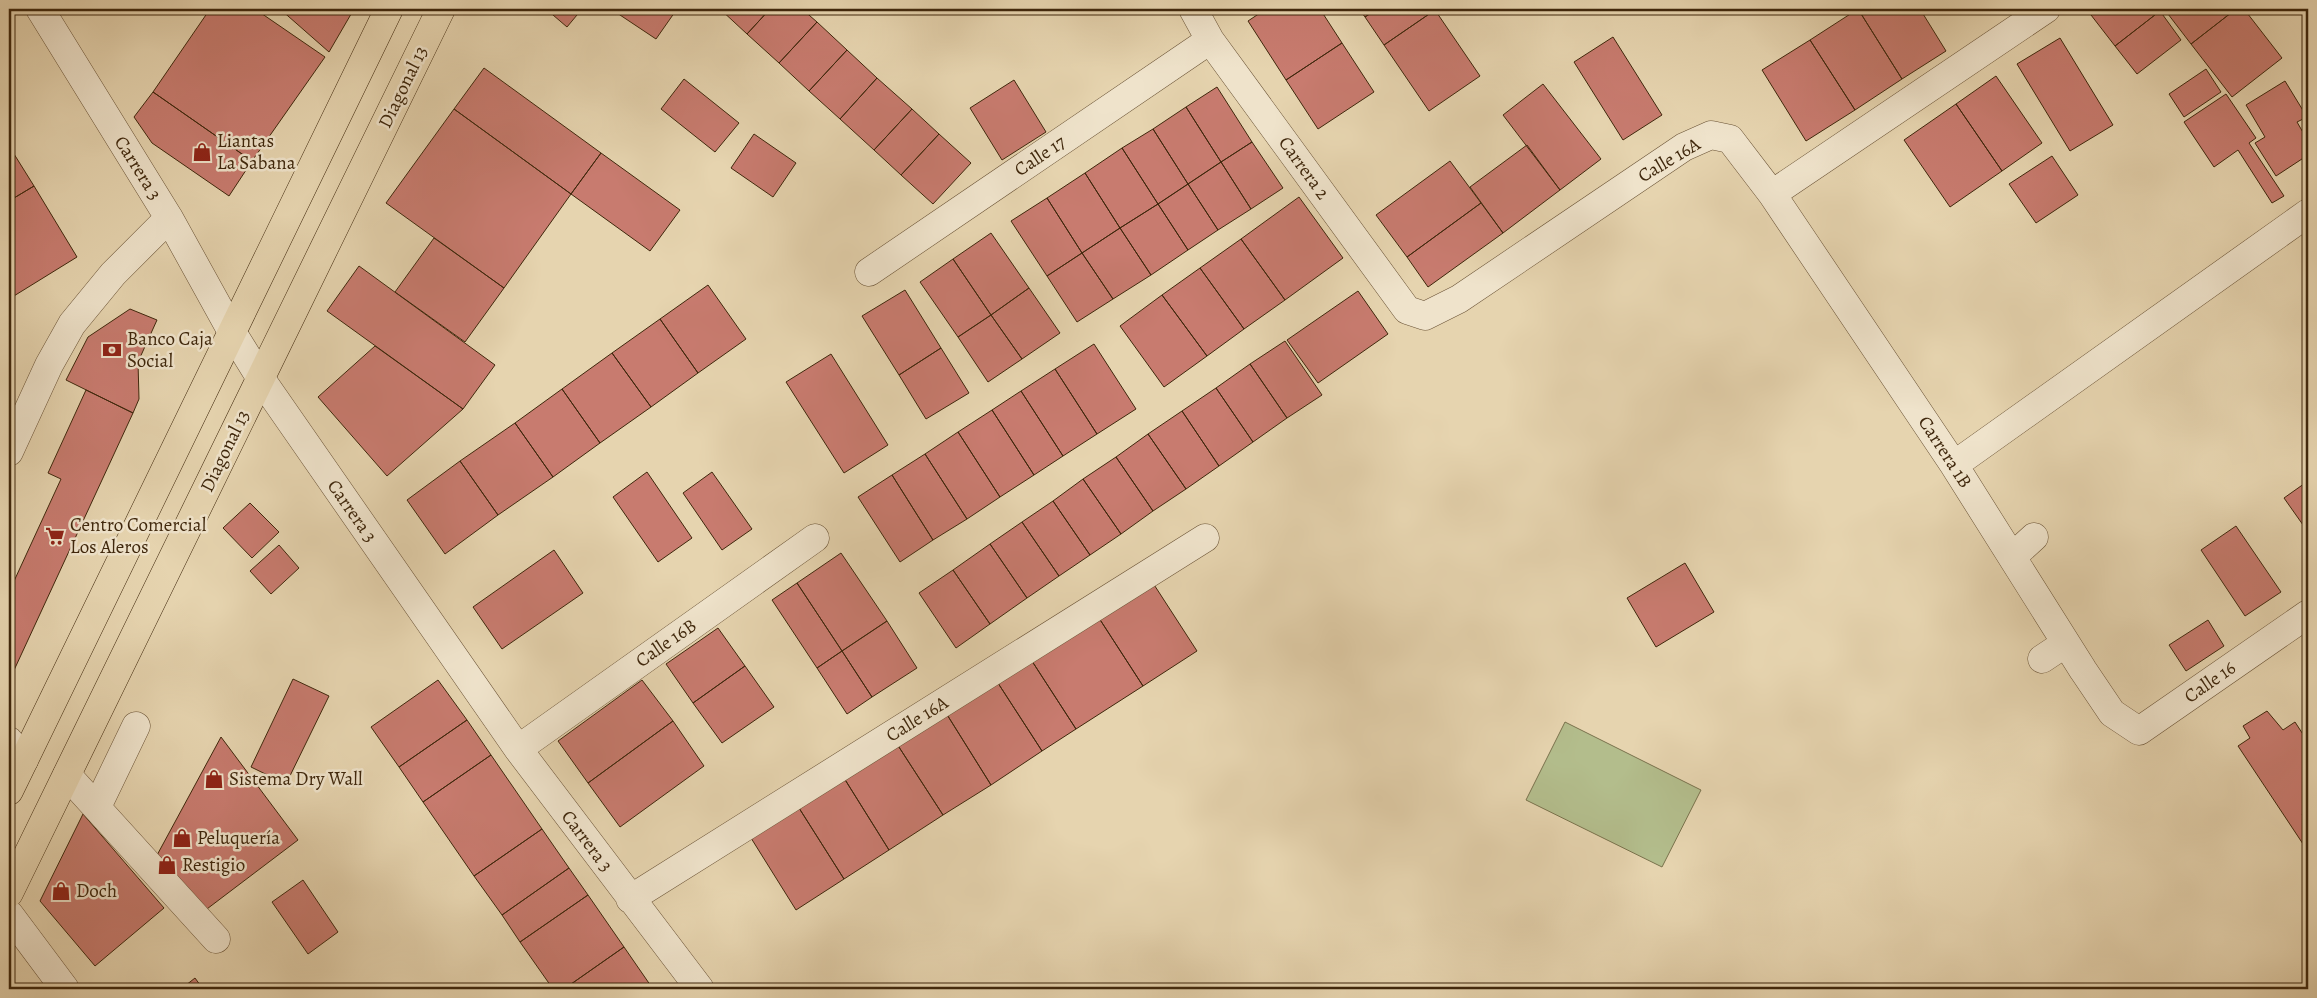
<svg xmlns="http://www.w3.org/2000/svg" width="2317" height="998" font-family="Alegreya,serif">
<rect width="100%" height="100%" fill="#e6d4af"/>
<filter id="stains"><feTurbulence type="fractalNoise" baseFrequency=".004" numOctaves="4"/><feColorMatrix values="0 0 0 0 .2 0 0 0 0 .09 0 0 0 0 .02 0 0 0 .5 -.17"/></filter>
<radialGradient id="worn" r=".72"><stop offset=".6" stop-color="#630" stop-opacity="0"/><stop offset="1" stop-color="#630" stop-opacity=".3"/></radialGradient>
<path fill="#b3bd8c" stroke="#79724c" d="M1565,722l136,68 -39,77 -136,-67z"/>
<path fill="#c87b6f" stroke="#3f270c" d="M210,9h45l70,48 -73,104 -99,-69z
M280,9h74l-25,43z
M546,9h36l-15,18z
M611,9h66l-21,30z
M720,9h50l-23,25z
M770,9h32l15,13 -38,41 -32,-29z
M1266,9h54l22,34 -56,37 -38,-59z
M1359,9h18l-12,8z
M1377,9h57l1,1 -51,35 -19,-28z
M1599,9h11l-8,5z
M1858,9h62l26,42 -44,28z
M1858,9l44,70 -47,31 -45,-70z
M2099,9h59l2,2 -45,35 -24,-31z
M2175,9h61l-45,35 -23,-30z
M2236,9h8l38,49 -50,39 -41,-53z
M1435,10l45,66 -51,35 -45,-66z
M2160,11l21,29 -44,34 -22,-28z
M817,22l30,28 -38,41 -30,-28z
M1613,37l49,78 -39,25 -49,-78z
M2060,38l53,87 -43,26 -53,-87z
M1810,40l45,70 -49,31 -44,-71z
M1342,43l32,49 -56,37 -32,-49z
M847,50l30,28 -37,41 -31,-28z
M484,68l117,85 -30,41 -117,-85z
M2206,69l15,23 -37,25 -15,-23z
M1996,76l46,67 -40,28 -46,-67z
M877,78l35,31 -38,41 -34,-31z
M684,79l55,44 -24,29 -54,-43z
M1014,80l32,52 -44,28 -32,-52z
M2285,81l22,36 -10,5 11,19v14l-32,21 -21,-33 10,-6 -19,-32z
M1543,84l58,75 -41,31 -57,-75z
M1217,87l35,55 -31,20 -35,-55z
M153,92l99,69 -23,35 -77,-53 -18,-26z
M2226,94l30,44 -7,5 35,53 -12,7 -34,-53 -24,17 -30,-45z
M1956,104l46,67 -52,36 -46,-67z
M1186,107l35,55 -33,22 -35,-55z
M454,109l117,85 -67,94 -118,-85z
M912,109l27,25 -38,41 -27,-25z
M1153,129l35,55 -30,20 -36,-56z
M754,134l42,29 -23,34 -42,-29z
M939,134l32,29 -38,41 -32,-29z
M1252,142l31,46 -32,21 -30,-47z
M1527,145l33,45 -57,43 -33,-46z
M9,146l25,40 -25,15z
M1122,148l36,56 -38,24 -35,-55z
M601,153l79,57 -30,41 -79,-57z
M2052,156l26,39 -42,28 -27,-39z
M1450,161l31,42 -74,54 -31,-42z
M1221,162l30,47 -33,21 -30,-46z
M1085,173l35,55 -38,25 -35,-55z
M1188,184l30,46 -30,20 -30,-46z
M34,186l43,71 -68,42v-98z
M1299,197l44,61 -58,42 -44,-61z
M1047,198l35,55 -35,23 -36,-55z
M1481,203l22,30 -75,54 -21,-30z
M1158,204l30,46 -37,25 -31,-47z
M1120,228l31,47 -38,24 -31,-46z
M991,233l38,55 -38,27 -38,-56z
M434,238l70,50 -39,54 -70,-50z
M1241,239l44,61 -41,29 -44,-61z
M1082,253l31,46 -36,23 -30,-46z
M953,259l38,56 -33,22 -38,-55z
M359,266l136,99 -32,44 -136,-98z
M1200,268l44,61 -37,27 -45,-61z
M708,285l38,54 -48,34 -38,-54z
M1029,288l31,45 -38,26 -31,-44z
M905,290l36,58 -42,27 -37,-59z
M1358,291l30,43 -70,49 -31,-43z
M1162,295l45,61 -43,31 -44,-61z
M130,309l27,11 -19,42 1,37 -6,14 -67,-33 22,-43z
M991,315l31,44 -34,23 -30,-45z
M660,319l38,54 -47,34 -39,-54z
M1285,341l37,54 -35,23 -37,-54z
M1094,344l42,65 -39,25 -42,-65z
M375,346l88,63 -76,67 -69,-79z
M941,348l28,45 -43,26 -27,-44z
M612,353l39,54 -51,36 -38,-54z
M831,354l57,91 -44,28 -58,-91z
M1250,364l37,54 -34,24 -37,-54z
M1055,369l42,65 -34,22 -42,-65z
M1216,388l37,54 -34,24 -37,-55z
M562,389l38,54 -47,34 -38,-54z
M86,390l47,23 -124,268v-89l52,-113 -13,-6z
M1021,391l42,65 -29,19 -42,-65z
M992,410l42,65 -34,22 -42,-65z
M1182,411l37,55 -33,23 -38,-55z
M515,423l38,54 -55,38 -38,-54z
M958,432l42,65 -33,22 -42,-65z
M1148,434l38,55 -33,22 -37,-54z
M925,454l42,65 -34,21 -41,-65z
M1116,457l37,54 -32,23 -38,-55z
M460,461l38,54 -53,39 -38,-54z
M647,472l45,66 -34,24 -45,-65z
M712,472l40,57 -30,21 -39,-57z
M892,475l41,65 -33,22 -42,-65z
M1083,479l38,55 -31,21 -37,-54z
M2308,481v51l-24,-34z
M1053,501l37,54 -31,21 -37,-54z
M250,503l29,29 -27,26 -29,-30z
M1022,522l37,54 -32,22 -37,-54z
M2236,526l45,66 -36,24 -44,-66z
M990,544l37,54 -37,26 -37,-54z
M279,545l20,23 -28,26 -21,-23z
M554,550l29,43 -81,56 -29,-42z
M841,553l46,68 -45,30 -45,-68z
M1685,563l29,49 -58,35 -29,-49z
M953,570l37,54 -34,24 -37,-55z
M1151,580l46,71 -54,35 -46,-71z
M797,583l45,68 -25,17 -45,-68z
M1097,615l46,71 -67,43 -46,-71z
M2208,620l16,26 -38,25 -17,-26z
M887,621l30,47 -45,29 -30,-46z
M718,628l27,38 -52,37 -27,-39z
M842,651l30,46 -25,17 -30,-46z
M1030,658l46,71 -34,22 -46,-71z
M745,666l29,41 -52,36 -29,-40z
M293,679l36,17 -43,88 -35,-17z
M438,680l29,40 -68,47 -28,-40z
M642,680l31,41 -85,62 -30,-42z
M996,680l46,71 -51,34 -45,-72z
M2267,711l16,19 12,-8 13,20v68l-6,4 6,9v22l-3,2 -67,-101 12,-8 -7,-12z
M946,713l45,72 -48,30 -46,-71z
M467,720l24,35 -68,47 -24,-35z
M673,721l31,45 -84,61 -32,-44z
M221,737l77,103 -99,75 -43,-58z
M897,744l46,71 -54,35 -45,-72z
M491,755l51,74 -68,47 -51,-74z
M844,778l45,72 -45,29 -45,-71z
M799,808l45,71 -48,31 -45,-72z
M83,814l81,94 -69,58 -55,-65z
M542,829l27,39 -67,47 -28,-39z
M569,868l19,27 -68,47 -18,-27z
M303,880l35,52 -30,22 -36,-52z
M588,895l36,52 -60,42h-11l-33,-47z
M624,947l29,42h-89z
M195,978l8,11h-22z"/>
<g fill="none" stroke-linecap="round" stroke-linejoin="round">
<g stroke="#695235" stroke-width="29">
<path id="minor" d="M40,9l129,209 63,114 29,47 257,370 182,240
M1193,9l17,31 197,270 18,6 34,-17 225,-152 27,-12 19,4 42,55 182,271 129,205 29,43 27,18 169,-117
M1772,194l274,-185
M869,272l341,-232
M9,452l40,-87 23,-41 41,-50 56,-56
M1954,465l354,-252
M2012,557l22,-20
M2042,659l24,-16
M9,741l15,19
M518,749l297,-211
M67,775l149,164
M97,807l39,-81
M630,899l575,-361
M9,914l56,75"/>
</g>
<g stroke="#3f270c" stroke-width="29">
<path id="major" d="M9,791l380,-782
M9,893l432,-884"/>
</g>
<use href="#minor" stroke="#efe3cb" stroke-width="28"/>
<use href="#major" stroke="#e6d4af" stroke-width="28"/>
</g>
<defs>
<g id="shop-bare" transform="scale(1.5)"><path d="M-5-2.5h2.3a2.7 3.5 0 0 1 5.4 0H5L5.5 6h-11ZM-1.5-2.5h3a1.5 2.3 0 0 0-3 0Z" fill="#8f2418" stroke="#efe3cb" stroke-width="2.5" paint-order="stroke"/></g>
<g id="bank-bare" transform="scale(1.5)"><path d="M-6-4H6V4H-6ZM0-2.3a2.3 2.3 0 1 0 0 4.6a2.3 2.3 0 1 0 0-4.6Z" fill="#8f2418" stroke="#efe3cb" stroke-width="2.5" paint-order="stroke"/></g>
<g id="supermarket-bare" transform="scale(1.5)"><path d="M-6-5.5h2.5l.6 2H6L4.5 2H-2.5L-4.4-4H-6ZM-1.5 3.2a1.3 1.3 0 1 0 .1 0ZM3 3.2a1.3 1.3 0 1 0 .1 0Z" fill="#8f2418" stroke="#efe3cb" stroke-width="2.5" paint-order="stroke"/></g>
</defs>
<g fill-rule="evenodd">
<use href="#shop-bare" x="202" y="152"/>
<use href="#bank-bare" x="112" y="350"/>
<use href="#supermarket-bare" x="55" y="536"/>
<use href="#shop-bare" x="214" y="779"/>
<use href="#shop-bare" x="182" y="838"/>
<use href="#shop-bare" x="167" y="865"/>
<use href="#shop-bare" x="61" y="891"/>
</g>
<g text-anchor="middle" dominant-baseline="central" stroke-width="5" stroke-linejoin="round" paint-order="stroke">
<g font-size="19" fill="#3f270c" stroke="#efe3cb">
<text transform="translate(403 87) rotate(-64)">Diagonal 13</text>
<text transform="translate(1040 156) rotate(-34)">Calle 17</text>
<text transform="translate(1669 160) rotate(-31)">Calle 16A</text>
<text transform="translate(138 168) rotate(58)">Carrera 3</text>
<text transform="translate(1304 168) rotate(54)">Carrera 2</text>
<text transform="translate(225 451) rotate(-64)">Diagonal 13</text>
<text transform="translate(1945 452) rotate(57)">Carrera 1B</text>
<text transform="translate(352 511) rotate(55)">Carrera 3</text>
<text transform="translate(666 643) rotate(-35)">Calle 16B</text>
<text transform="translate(2210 682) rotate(-35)">Calle 16</text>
<text transform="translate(917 719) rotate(-32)">Calle 16A</text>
<text transform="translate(587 841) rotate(53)">Carrera 3</text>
</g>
<g font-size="19" fill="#3f270c" stroke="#efe3cb" text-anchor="start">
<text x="217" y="141">Liantas<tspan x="217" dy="22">La Sabana</tspan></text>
<text x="127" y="339">Banco Caja<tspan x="127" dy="22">Social</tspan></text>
<text x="70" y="525">Centro Comercial<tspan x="70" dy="22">Los Aleros</tspan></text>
<text x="229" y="779">Sistema Dry Wall</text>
<text x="197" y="838">Peluquería</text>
<text x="182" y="865">Restigio</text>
<text x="76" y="891">Doch</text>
</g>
</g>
<rect width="2317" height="998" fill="none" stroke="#e6d4af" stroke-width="30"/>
<rect x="10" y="10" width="2297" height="978" fill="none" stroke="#3f270c" stroke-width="2.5"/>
<rect x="15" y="15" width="2287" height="968" fill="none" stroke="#3f270c"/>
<rect width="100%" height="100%" filter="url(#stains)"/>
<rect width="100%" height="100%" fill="url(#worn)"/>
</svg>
